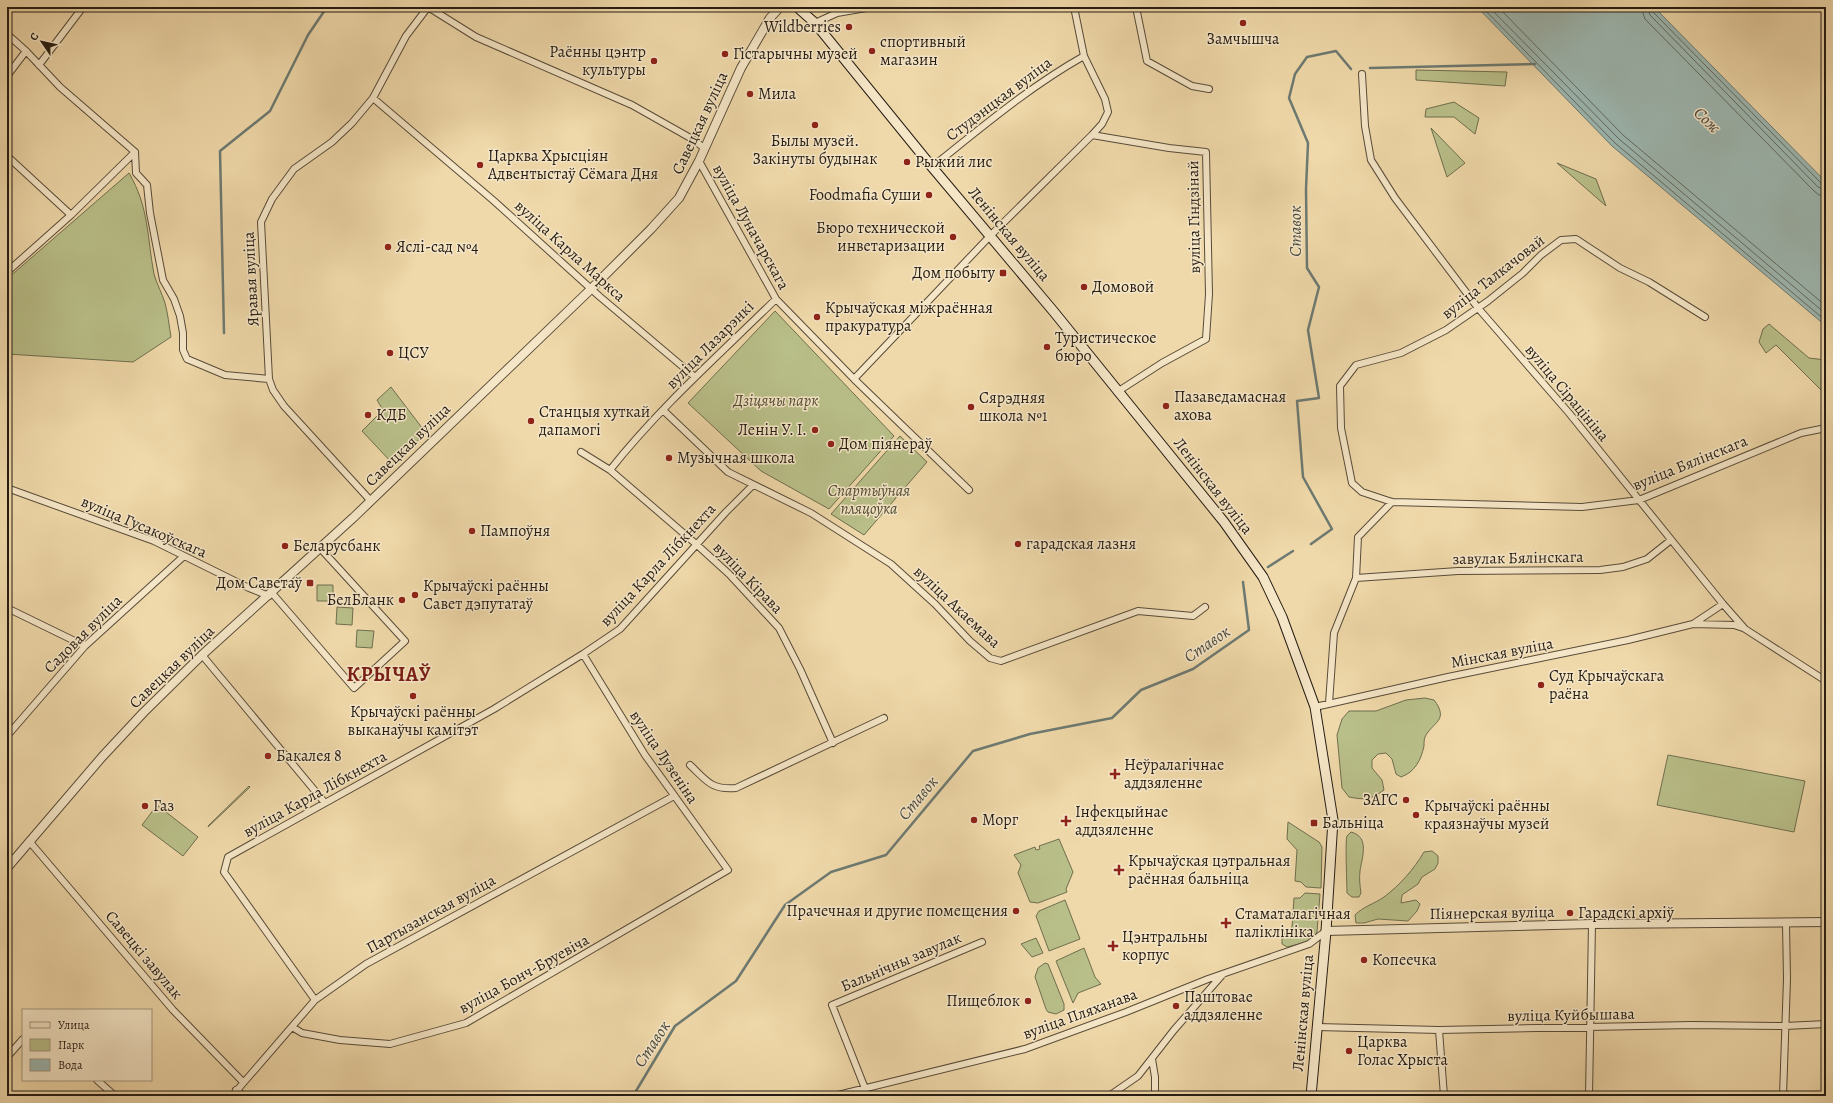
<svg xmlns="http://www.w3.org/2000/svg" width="1833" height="1103" font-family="Alegreya,serif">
<rect width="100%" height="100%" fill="#efd8a9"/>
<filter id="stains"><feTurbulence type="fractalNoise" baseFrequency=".005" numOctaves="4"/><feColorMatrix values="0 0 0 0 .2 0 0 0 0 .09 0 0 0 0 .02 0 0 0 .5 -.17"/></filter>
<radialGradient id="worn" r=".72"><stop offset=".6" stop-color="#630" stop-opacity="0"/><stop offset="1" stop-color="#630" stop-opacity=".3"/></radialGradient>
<path fill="#b9bf89" stroke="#6f6e4e" d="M1416,70l91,2 -2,14 -89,-6z
M1454,102l25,16 -4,16 -21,-17h-29l1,-8z
M1431,128l34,35 -18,14z
M1557,163l39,16 10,27z
M129,173c20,34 18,64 25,101 3,11 8,19 11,29 3,11 4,22 6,34l-38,25 -126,-8v-75z
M775,311l119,125 -65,73 -68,-38 -73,-68z
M1769,324l40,34 17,2v35l-50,-50 -10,8 -7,-11 4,-13z
M391,387l35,46 -33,31 -31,-33 21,-21 -6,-10z
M900,436l27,26 -63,73 -33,-21z
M317,585h16v16h-16z
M337,607l16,1 -1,17 -16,-1z
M357,630l17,1 -2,17 -16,-1z
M1425,698l9,2c16,21 -2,22 -9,37 -1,2 -1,6 -1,9 -3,14 -9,26 -23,31l-5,-3 -4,-15 -6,-6 -8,1 -6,6v8l10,12 2,10c-13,10 -20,10 -35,7l-7,-9 -5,-53 5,-16 7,-8h27l30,-11z
M1668,755l137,26 -11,51 -137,-27z
M249,786l1,1 -42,40 1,-2z
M157,805l41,32 -15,19 -41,-31z
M1288,822l31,20 3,5 -1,41 -15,-1 -5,-5 -6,-1 2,-31 -10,-11z
M1351,832c19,5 11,25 9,39 -1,7 0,15 1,22l-2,4h-7l-5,-4c0,-8 -2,-53 0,-57 1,-1 3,-3 4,-4z
M1059,839l14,33 -7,17 1,3 -29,11 -8,-1 -12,-29 3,-8 -7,-10 21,-8 1,3 4,-1 -1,-3z
M1432,851l6,5v7l-3,6 -13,8 -4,7 -16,11 -1,8 15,-3 4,4 -3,7 -9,10 -30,-2 -14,4h-8l-1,-8c9,-9 19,-11 29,-18 16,-12 30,-28 40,-45z
M1305,893l15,1 -3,38 -6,9 -24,6 -5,-3v-8l10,-9 2,-29h6z
M1065,900l15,39 -31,12 -13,-35 3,-5z
M1036,938l7,15 -11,4 -11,-13z
M1084,948l11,29 6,7 -23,9 -5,10 -17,-42z
M1045,963l3,1 16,40v6l-8,4 -8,-2 -2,-3 -11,-32 3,-9z"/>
<path fill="#9db8b2" stroke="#6d7a72" d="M1477,7h177l172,175v144l-214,-180z"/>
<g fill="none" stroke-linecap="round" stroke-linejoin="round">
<path stroke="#616a62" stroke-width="1" d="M1482,7l133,136 211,178
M1489,7l130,132 207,175
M1498,7l125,128 203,171
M1641,7l4,12 169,172 5,4 7,1
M1647,7l3,8 168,172 8,3
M1652,7l1,5 168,171 5,2"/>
<path stroke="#6d7a72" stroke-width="2.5" d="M1370,68l165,-4
M224,333l-4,-182 50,-40 38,-76 19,-28
M1311,544l21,-15 -29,-52 -6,-76 22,-3 -11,-68 11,-43 -12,-19 -1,-79 2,-46 -19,-45 6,-24 12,-17 29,-6 15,18
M1268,567l25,-16
M633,1096l42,-70 61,-45 49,-76 46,-33 55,-17 87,-104 57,-17 82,-16 29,-28 52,-21 56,-39 -6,-48"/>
<g stroke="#584b38" stroke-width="8">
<path id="minor" d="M428,7l48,30 156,68 62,35 11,9
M1074,7l10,49 21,43 3,13 -6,12 -10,11 77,13 37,4 3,142 -3,45 -44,24 -45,29
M1136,7l11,54 45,25 17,3
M815,23l22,-10 35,-6
M7,34l19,17 34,36 75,65
M39,65l44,-58
M1362,74l3,52 6,34 24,38 83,110 91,105 154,191 22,25 81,52
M7,76l19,-25
M373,98l121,103 105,95 96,81
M135,152l1,21 11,12 3,28 13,67 11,19 6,17 3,17v17l4,9 38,16 44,4
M7,156l64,59
M699,161l77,138 78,80 115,111
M932,167c49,-39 97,-80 152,-111
M7,272l64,-57 64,-63
M1705,317l-56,-35 -29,-14 -44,-29 -15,1 -20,15 -18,18 -35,28 -42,29 -45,23 -45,12 -16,21 1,42 11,55 10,9 30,10 190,5 57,-7 162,-67 25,-5
M854,379l137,-144 101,-100
M664,411l64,61 83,41 80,51 44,40 35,37 20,17 11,3 137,-50 55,5 12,-9
M581,452l29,18 86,74 33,30 50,54 21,41 33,74
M610,470c49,-62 109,-115 166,-171
M7,488l147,53 95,47 20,8
M370,500l-86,-94 -11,-16 -4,-11 -8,-157 11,-23 22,-30 38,-27 20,-19 21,-25 33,-62 22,-29
M1356,578l102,-7 142,-1 23,-3 24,-8 24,-19
M272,593l82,95 51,-47 -85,-93
M7,608l78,38
M1693,624l41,1 9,3
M202,655l123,148
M1329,703l5,-70 22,-55 2,-41 34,-35
M1315,707l133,-30 180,-37 65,-16 30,-20
M7,736l78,-90 99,-90
M690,765c17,16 21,25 46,23l148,-70
M29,841l144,169 70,72
M315,1000l-91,-128 4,-15 266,-148 89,-55 37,-25 106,-117 27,-27
M292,1027l10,6 38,7 50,4 76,-21 262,-153 -83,-115 -62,-101
M1317,1027l122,3 253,-5 93,1 41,-2
M1439,1030l5,66
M7,1057l16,-18
M1152,1059l3,18v19
M97,1080l18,16
M236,1090l8,6
M232,1096l83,-96 51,-36 308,-168
M834,1096l191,-47 101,-37 82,-33 101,-35 17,-13
M868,1096l-36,-91 150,-63
M1109,1096l29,-20 36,-46 49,-56
M1589,1096l3,-172
M1783,1096l4,-117 -1,-56"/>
</g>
<g stroke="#584b38" stroke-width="10">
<path id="tertiary" d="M7,868l95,-111 41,-44 59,-58 152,-138 237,-228 60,-60 28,-31 20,-37 42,-93 29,-50 10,-11
M1326,931l266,-7 234,-2"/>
</g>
<g stroke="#251c13" stroke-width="11">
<path id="secondary" d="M797,7l18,16 117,144 122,145 170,210 39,55 19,40 33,90 18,113 -7,111 -15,165"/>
</g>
<use href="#minor" stroke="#f5e6c7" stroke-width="6"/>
<use href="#tertiary" stroke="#f5e6c7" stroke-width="8"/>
<use href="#secondary" stroke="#f5e6c7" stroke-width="9"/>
</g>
<g fill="#8f2418" stroke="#f5e6c7" stroke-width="1.5">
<circle cx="1243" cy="23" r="4"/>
<circle cx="849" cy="27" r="4"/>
<circle cx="872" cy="51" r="4"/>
<circle cx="725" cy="54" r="4"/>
<circle cx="654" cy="61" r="4"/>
<circle cx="750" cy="94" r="4"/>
<circle cx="815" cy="125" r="4"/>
<circle cx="907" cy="162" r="4"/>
<circle cx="480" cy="165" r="4"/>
<circle cx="929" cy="195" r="4"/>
<circle cx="953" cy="237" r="4"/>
<circle cx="388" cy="247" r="4"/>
<rect x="999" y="269" width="8" height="8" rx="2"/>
<circle cx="1084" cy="287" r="4"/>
<circle cx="817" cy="317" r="4"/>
<circle cx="1047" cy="347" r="4"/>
<circle cx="390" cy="353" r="4"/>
<circle cx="1166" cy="406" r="4"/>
<circle cx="971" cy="407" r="4"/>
<circle cx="368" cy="415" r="4"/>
<circle cx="531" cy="421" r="4"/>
<circle cx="815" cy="430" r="4"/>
<circle cx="831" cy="444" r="4"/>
<circle cx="669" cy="458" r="4"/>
<circle cx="472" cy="531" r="4"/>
<circle cx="1018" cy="544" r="4"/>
<circle cx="285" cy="546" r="4"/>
<rect x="306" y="579" width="8" height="8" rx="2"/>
<circle cx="415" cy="595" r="4"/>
<circle cx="402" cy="600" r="4"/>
<circle cx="1541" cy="685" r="4"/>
<circle cx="413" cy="696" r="4"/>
<circle cx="268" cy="756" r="4"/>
<path d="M1113 768h4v4h4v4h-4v4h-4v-4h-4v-4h4z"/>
<circle cx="1406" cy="800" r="4"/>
<circle cx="145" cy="806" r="4"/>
<circle cx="1416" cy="815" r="4"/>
<circle cx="974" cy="820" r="4"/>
<path d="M1064 815h4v4h4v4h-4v4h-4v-4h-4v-4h4z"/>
<rect x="1310" y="819" width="8" height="8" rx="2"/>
<path d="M1117 864h4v4h4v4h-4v4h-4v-4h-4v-4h4z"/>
<circle cx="1016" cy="911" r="4"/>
<circle cx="1570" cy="913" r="4"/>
<path d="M1224 917h4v4h4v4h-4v4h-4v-4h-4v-4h4z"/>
<path d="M1111 940h4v4h4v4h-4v4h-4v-4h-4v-4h4z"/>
<circle cx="1364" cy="960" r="4"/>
<circle cx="1028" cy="1001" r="4"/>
<circle cx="1176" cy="1006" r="4"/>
<circle cx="1349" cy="1051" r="4"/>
</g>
<g text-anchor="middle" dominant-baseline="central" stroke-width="3" stroke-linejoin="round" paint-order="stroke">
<g font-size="16" fill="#251c13" stroke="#f5e6c7" text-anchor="start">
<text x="841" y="27" text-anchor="end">Wildberries</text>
<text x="1243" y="39" text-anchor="middle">Замчышча</text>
<text x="880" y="42">спортивный<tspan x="880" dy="18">магазин</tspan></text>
<text x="646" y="52" text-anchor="end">Раённы цэнтр<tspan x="646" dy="18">культуры</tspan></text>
<text x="733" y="54">Гістарычны музей</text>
<text x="758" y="94">Мила</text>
<text x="815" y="141" text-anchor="middle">Былы музей.<tspan x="815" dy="18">Закінуты будынак</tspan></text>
<text x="488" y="156">Царква Хрысціян<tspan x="488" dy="18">Адвентыстаў Сёмага Дня</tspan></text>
<text x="915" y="162">Рыжий лис</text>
<text x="921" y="195" text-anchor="end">Foodmafia Суши</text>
<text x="945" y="228" text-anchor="end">Бюро технической<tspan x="945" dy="18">инветаризации</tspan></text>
<text x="396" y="247">Яслі-сад №4</text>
<text x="995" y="273" text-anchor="end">Дом побыту</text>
<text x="1092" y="287">Домовой</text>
<text x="825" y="308">Крычаўская міжраённая<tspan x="825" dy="18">пракуратура</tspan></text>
<text x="1055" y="338">Туристическое<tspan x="1055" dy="18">бюро</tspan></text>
<text x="398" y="353">ЦСУ</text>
<text x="1174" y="397">Пазаведамасная<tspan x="1174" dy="18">ахова</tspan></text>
<text x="979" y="398">Сярэдняя<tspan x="979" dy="18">школа №1</tspan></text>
<text x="539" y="412">Станцыя хуткай<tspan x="539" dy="18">дапамогі</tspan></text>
<text x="376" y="415">КДБ</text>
<text x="807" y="430" text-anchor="end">Ленін У. І.</text>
<text x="839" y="444">Дом піянераў</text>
<text x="677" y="458">Музычная школа</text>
<text x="480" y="531">Пампоўня</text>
<text x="1026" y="544">гарадская лазня</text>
<text x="293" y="546">Беларусбанк</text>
<text x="302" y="583" text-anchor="end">Дом Саветаў</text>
<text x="423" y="586">Крычаўскі раённы<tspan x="423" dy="18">Савет дэпутатаў</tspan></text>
<text x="394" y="600" text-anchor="end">БелБланк</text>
<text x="1549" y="676">Суд Крычаўскага<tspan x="1549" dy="18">раёна</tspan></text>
<text x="413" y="712" text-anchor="middle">Крычаўскі раённы<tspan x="413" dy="18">выканаўчы камітэт</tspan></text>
<text x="276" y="756">Бакалея 8</text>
<text x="1124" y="765">Неўралагічнае<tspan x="1124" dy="18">аддзяленне</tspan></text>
<text x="1398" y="800" text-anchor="end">ЗАГС</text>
<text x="153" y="806">Газ</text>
<text x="1424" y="806">Крычаўскі раённы<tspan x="1424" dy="18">краязнаўчы музей</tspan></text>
<text x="1075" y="812">Інфекцыйнае<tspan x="1075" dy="18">аддзяленне</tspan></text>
<text x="982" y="820">Морг</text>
<text x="1322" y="823">Бальніца</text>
<text x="1128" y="861">Крычаўская цэтральная<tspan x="1128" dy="18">раённая бальніца</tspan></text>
<text x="1008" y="911" text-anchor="end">Прачечная и другие помещения</text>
<text x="1578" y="913">Гарадскі архіў</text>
<text x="1235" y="914">Стаматалагічная<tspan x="1235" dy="18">паліклініка</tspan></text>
<text x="1122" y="937">Цэнтральны<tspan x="1122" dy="18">корпус</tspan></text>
<text x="1372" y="960">Копеечка</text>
<text x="1184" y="997">Паштовае<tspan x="1184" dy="18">аддзяленне</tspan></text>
<text x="1020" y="1001" text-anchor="end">Пищеблок</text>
<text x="1357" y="1042">Царква<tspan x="1357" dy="18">Голас Хрыста</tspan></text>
</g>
<g font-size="16" fill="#251c13" stroke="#f5e6c7">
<text transform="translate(999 99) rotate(-37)">Студэнцкая вуліца</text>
<text transform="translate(700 123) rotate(-65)">Савецкая вуліца</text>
<text transform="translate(1194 217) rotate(-91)">вуліца Гіндзінай</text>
<text transform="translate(751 227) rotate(61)">вуліца Луначарскага</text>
<text transform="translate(1009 234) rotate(50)">Ленінская вуліца</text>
<text transform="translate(570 251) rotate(42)">вуліца Карла Маркса</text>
<text transform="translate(1493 277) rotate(-38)">вуліца Талкачовай</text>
<text transform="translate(251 279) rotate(-93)">Яравая вуліца</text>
<text transform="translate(710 345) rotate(-45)">вуліца Лазарэнкі</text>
<text transform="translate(1567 393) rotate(50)">вуліца Сірацініна</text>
<text transform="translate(408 445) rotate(-44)">Савецкая вуліца</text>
<text transform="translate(1690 463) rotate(-22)">вуліца Бялінскага</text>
<text transform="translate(1213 486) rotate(52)">Ленінская вуліца</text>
<text transform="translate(144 527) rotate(23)">вуліца Гусакоўскага</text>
<text transform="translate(1518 558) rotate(-1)">завулак Бялінскага</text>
<text transform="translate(658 565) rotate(-47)">вуліца Карла Лібкнехта</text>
<text transform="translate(748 578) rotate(46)">вуліца Кірава</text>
<text transform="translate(957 607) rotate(43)">вуліца Акаемава</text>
<text transform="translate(83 634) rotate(-45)">Садовая вуліца</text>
<text transform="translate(1502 653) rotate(-11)">Мінская вуліца</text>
<text transform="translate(172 667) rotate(-44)">Савецкая вуліца</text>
<text transform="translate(664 757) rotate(56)">вуліца Лузеніна</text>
<text transform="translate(315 794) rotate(-29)">вуліца Карла Лібкнехта</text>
<text transform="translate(1492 913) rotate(-1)">Піянерская вуліца</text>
<text transform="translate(431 914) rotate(-29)">Партызанская вуліца</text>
<text transform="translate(144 955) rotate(50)">Савецкі завулак</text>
<text transform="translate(901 962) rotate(-23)">Бальнічны завулак</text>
<text transform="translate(524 974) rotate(-29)">вуліца Бонч-Бруевіча</text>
<text transform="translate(1303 1013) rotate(-85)">Ленінская вуліца</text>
<text transform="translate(1080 1014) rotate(-20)">вуліца Пляханава</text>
<text transform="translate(1571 1015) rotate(-1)">вуліца Куйбышава</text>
</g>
<g font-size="16" font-style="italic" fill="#514d36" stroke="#f5e6c7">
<text x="776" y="401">Дзіцячы парк</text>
<text x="869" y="491">Спартыўная<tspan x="869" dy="18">пляцоўка</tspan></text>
</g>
<g font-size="17" font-style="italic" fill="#494b43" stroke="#f5e6c7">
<text transform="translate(1707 120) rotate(44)">Сож</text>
<text transform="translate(1295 231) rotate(-90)">Ставок</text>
<text transform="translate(1207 644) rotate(-34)">Ставок</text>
<text transform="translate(918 798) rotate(-50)">Ставок</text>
<text transform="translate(652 1044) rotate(-57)">Ставок</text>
</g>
<g font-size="20" font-weight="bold" letter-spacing="1" fill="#7a1f14" stroke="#f5e6c7">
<text x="389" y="674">КРЫЧАЎ</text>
</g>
</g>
<rect width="1833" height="1103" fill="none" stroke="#efd8a9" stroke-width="24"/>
<rect x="8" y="8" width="1817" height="1087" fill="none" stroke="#251c13" stroke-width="2"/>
<rect x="12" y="12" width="1809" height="1079" fill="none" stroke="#251c13"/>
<rect x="22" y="1009" width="130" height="72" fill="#f5e6c7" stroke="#a2957f"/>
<rect x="30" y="1022" width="20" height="6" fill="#f5e6c7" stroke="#a2957f"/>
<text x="58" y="1029" font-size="12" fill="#251c13">Улица</text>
<rect x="30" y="1039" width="20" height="12" fill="#b9bf89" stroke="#a2957f"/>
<text x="58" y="1049" font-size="12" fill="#251c13">Парк</text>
<rect x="30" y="1059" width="20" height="12" fill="#9db8b2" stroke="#a2957f"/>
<text x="58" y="1069" font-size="12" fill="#251c13">Вода</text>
<g transform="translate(42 42) rotate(304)" stroke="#f5e6c7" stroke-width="3" paint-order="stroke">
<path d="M0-3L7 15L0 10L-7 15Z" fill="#251c13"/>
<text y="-6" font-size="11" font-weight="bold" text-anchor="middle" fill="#251c13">С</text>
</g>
<rect width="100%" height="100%" filter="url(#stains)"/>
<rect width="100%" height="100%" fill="url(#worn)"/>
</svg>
